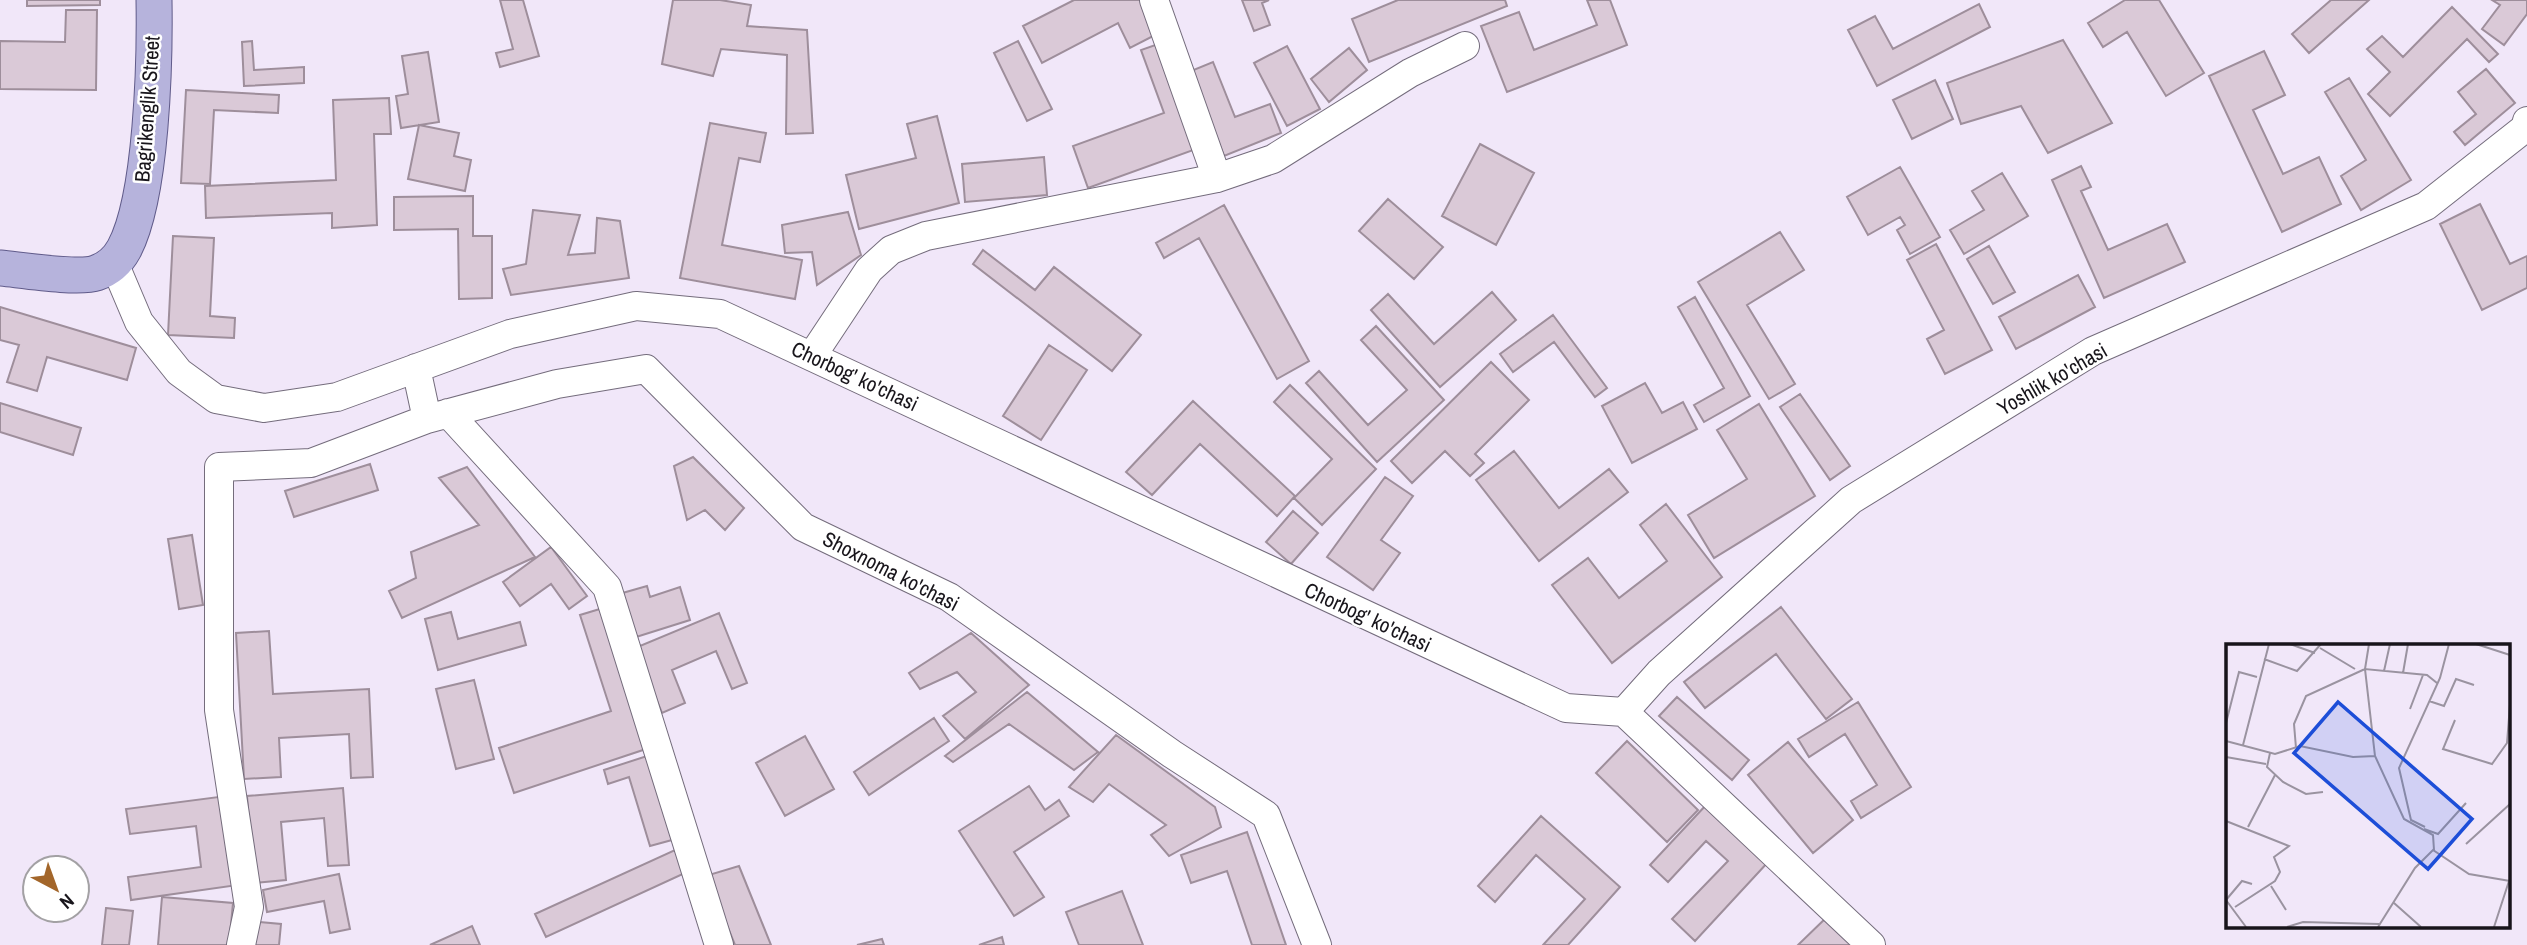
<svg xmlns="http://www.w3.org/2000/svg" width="2527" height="945" font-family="'Archivo Narrow',sans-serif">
<rect width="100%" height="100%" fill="#f1e7f9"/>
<path fill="#dac9d7" stroke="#9e8e9b" stroke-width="2" d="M27,0h73v5l-73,1z
M500,0h23l16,56 -39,11 -4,-14 17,-4z
M673,0h47l31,5 -4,21 60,4 6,103 -27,1 1,-79 -66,-6 -8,27 -51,-12z
M1074,0h68l17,33 -29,15 -12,-25 -76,40 -19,-37z
M1242,0h27l-7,3 8,22 -16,6z
M1398,0h107l2,6 -138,56 -17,-43z
M1587,0h23l17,45 -120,47 -26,-66 38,-14 15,38 63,-25z
M2125,0h34l45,73 -38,23 -39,-64 -24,15 -15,-24z
M2331,0h38l-60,53 -17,-19z
M2492,0h35v14l-23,31 -22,-16 18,-24z
M1979,4l11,23 -113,59 -29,-56 27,-14 18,33z
M2452,7l46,47 -9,8 -22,-23 -77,77 -22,-22 22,-22 -23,-23 15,-13 21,21z
M66,10h31l-1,80 -96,-1v-48l65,1z
M2063,40l49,83 -64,30 -27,-47 -60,18 -14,-41z
M252,41l2,29 50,-3v16l-60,3 -2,-44z
M1018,41l34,68 -25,12 -33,-68z
M1161,43l38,105 -111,40 -15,-42 91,-33 -23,-63z
M1287,46l33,63 -33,17 -33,-63z
M1349,48l18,22 -38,32 -18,-23z
M2264,51l21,44 -32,15 30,64 36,-17 22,47 -59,28 -73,-156z
M428,52l11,70 -38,6 -5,-32 12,-2 -6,-38z
M1213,62l22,55 35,-13 11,29 -57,23 -33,-85z
M2486,69l29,34 -50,42 -11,-13 22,-18 -18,-22z
M2349,78l62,102 -50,30 -20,-34 25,-16 -41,-68z
M1935,80l18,39 -41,20 -19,-39z
M186,90l93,5 -1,18 -64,-3 -4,74 -29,-1z
M389,98l2,36h-17l3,91 -45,3v-15l-126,5 -1,-32 131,-6 -3,-80z
M937,116l22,87 -100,26 -13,-54 70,-17 -9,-34z
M710,123l56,10 -6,29 -21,-4 -17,87 80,15 -7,39 -115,-21z
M419,125l40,8 -5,23 17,4 -6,31 -57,-12z
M1480,144l54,29 -38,72 -54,-29z
M1044,157l3,38 -82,7 -3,-38z
M2081,166l10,21 -10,4 27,59 59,-26 18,38 -81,36 -52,-118z
M1900,167l40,70 -30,17 -13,-24 8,-5 -5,-8 -32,18 -21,-38z
M2002,173l26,43 -64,38 -14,-24 34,-20 -12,-19z
M473,196v40h19v62l-33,1 -1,-70 -64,1v-33z
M1388,199l55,48 -29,32 -55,-48z
M2480,204l30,60 17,-8v32l-45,22 -42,-86z
M1224,205l85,156 -32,18 -78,-141 -35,20 -8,-15z
M533,210l47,5 -12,40 27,-2 2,-35 23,3 9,57 -118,17 -8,-26 23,-5z
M848,212l13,43 -44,30 -5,-33 -27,1 -3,-28z
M1780,232l24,38 -57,35 48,79 -26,15 -71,-117z
M173,236l41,2 -4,78 25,2 -1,20 -66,-3z
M1936,244l56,106 -47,24 -18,-35 17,-9 -37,-70z
M1989,246l26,46 -22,12 -26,-45z
M983,250l52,40 19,-23 87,68 -29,36 -139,-107z
M2078,275l17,32 -79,42 -17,-32z
M1492,292l24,28 -76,67 -69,-77 17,-16 46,50z
M1695,297l55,99 -46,26 -10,-17 30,-17 -46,-81z
M0,307l136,41 -9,32 -80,-23 -10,34 -30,-9 12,-37 -19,-5z
M1553,315l54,73 -12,9 -41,-55 -41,30 -13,-18z
M1376,326l68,74 -67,62 -71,-79 13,-12 49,54 39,-35 -46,-50z
M1049,345l38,25 -46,70 -38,-24z
M1491,362l38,38 -54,54 9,9 -14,13 -25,-25 -33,32 -21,-22z
M1645,383l17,30 21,-11 14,27 -65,34 -30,-57z
M1290,385l86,84 -54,56 -28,-27 38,-39 -58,-57z
M1800,394l50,72 -20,14 -50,-73z
M1193,401l102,95 -18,20 -77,-72 -48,51 -26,-23z
M0,403l81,25 -8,27 -73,-23z
M1759,404l56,92 -101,62 -26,-43 59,-36 -30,-49z
M1514,451l45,57 50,-39 19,23 -89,69 -63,-81z
M693,457l51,51 -19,22 -20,-20 -18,10 -13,-54z
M370,464l8,26 -84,27 -9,-26z
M467,467l68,90 -133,61 -13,-27 27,-13 -5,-26 68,-27 -40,-47z
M1385,477l28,19 -32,44 19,13 -27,37 -46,-33z
M1666,504l56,73 -110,86 -60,-78 36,-27 31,40 48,-37 -27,-36z
M1293,511l25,22 -27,31 -25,-22z
M192,535l11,70 -24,4 -11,-70z
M551,547l36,49 -18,13 -18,-25 -31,22 -17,-24z
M647,586l3,11 30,-10 10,33 -57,18 -14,-44z
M1781,607l71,92 -26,20 -50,-65 -71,54 -21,-26z
M603,608l46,140 -135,45 -15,-45 112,-37 -31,-96z
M451,612l7,27 62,-17 6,23 -88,25 -13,-51z
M719,613l28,70 -15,6 -16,-38 -44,19 13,33 -23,10 -27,-65z
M269,631l4,63 96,-5 4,88 -22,1 -2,-44 -70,4 2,39 -37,2 -8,-146z
M971,633l58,52 -64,54 -22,-23 33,-24 -19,-20 -37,17 -11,-16z
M474,680l20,79 -38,10 -20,-80z
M1027,692l71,60 -24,18 -65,-46 -56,38 -8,-6z
M1677,697l72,63 -17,20 -73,-64z
M1858,702l53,85 -50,31 -10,-17 26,-16 -32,-51 -36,23 -11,-18z
M934,718l15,23 -80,54 -15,-23z
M1116,735l99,72 6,20 -52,29 -18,-21 15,-10 -57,-41 -16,18 -24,-15z
M805,736l29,53 -49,27 -29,-53z
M1627,741l71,69 -31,32 -71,-69z
M1788,742l65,78 -40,33 -65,-78z
M647,756l25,84 -22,6 -21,-69 -21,7 -4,-14z
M1029,786l16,24 14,-10 10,16 -55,36 30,45 -30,19 -55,-85z
M343,788l6,77 -21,1 -4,-48 -43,4 5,58 -32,3 -7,-87z
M226,796l12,89 -107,15 -3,-23 73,-10 -5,-41 -66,8 -4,-25z
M1707,804l62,57 -74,80 -23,-22 56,-58 -22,-20 -38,41 -18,-17z
M1541,816l79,71 -52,58h-25l42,-46 -49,-44 -41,47 -17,-16z
M1247,832l39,113h-34l-25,-74 -36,12 -10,-28z
M675,850l10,23 -139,64 -11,-23z
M739,866l32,79h-36l-27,-66 4,-5z
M339,874l11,55 -20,4 -6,-32 -57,11 -4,-22z
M1122,891l21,54h-64l-13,-33z
M162,897l71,6 -4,42h-71z
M106,908l27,3 -4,34h-27z
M1829,915l29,30h-60z
M249,921l32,3 -2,21h-32z
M472,926l8,19h-50z
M1002,937l2,8h-25z
M882,939l2,6h-27z"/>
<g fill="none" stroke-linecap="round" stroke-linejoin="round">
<g stroke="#746c7c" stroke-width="30">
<path id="minor" d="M1154,0l63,178
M114,263l25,59 40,50 37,27 48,9 73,-11 173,-63 126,-28 84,8 846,394 58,4
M812,356l57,-86 22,-20 35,-14 291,-58 56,-19 137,-86 55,-27
M448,413l159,174 112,358
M427,419l130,-35 89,-15 157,158 146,70 223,157 94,61 51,130
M1624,712l35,-39 192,-173 242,-149 333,-145 99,-78 2,-7
M1624,712l247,233
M241,945l8,-38 -30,-197v-243l92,-4 116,-44 -11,-51"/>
</g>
<g stroke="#605b8a" stroke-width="37">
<path id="major" d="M0,268c21,2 79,11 96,5 12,-4 22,-13 28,-24 28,-52 31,-188 30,-249"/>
</g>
<use href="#minor" stroke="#fff" stroke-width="28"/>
<use href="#major" stroke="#b6b3dc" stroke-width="35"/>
</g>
<g text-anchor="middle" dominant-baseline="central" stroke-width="5" stroke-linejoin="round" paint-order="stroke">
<g font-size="21" fill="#18151b" stroke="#fff">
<text transform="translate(147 109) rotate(-86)">Bagrikenglik Street</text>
<text transform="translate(855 376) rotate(25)">Chorbog' ko'chasi</text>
<text transform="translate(2052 379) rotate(-30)">Yoshlik ko'chasi</text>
<text transform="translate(891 571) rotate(27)">Shoxnoma ko'chasi</text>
<text transform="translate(1368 617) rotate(25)">Chorbog' ko'chasi</text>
</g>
</g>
<g transform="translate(2226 644)">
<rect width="284" height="284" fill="#f1e7f9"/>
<path fill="none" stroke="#9a93a0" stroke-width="2" d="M64,0l25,9M250,0l34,11M94,4l35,21M38,15l33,12 24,-27M158,27l6,-27M177,29l5,-29M203,57l15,5 12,-27 18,6M184,65l13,-34M229,76l-12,29 49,15 15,-21 3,-38M0,79l13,-51 18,5M0,97l49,13 25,-8 53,11 22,-1M17,101l26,-101M70,104l-2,-24 12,-28 59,-27 4,-25M44,109l-3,14 16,15 23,12 17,-2M0,113l40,7M0,177l63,25 -15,11 6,15 -5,9 -40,26M22,183l27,-52M199,183l-14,-7 -12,-52 41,-90 9,-34M198,185l14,5 28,-31M240,200l44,-40M208,206l-1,-15 -29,-16 -29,-63 -10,-87 62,6 10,8M45,242l15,24M0,256l20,27M0,256l16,-19 10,3M168,259l27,24M61,283l16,-5 76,2M152,283l37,-59 18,-18 36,24 41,7M268,283l15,-46"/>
<path fill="#1d4ed8" fill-opacity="0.15" stroke="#1d4ed8" stroke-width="3.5" d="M112,58l134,117 -44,50 -134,-116z"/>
<rect width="284" height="284" fill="none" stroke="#18151b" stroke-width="3.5"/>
</g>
<g transform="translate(56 889) rotate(139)"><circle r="33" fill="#ffffff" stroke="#a3a1a4" stroke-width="2"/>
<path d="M0-5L12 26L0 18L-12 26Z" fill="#a3662a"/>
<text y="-10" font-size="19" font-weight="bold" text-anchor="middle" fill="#18151b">N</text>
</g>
</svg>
